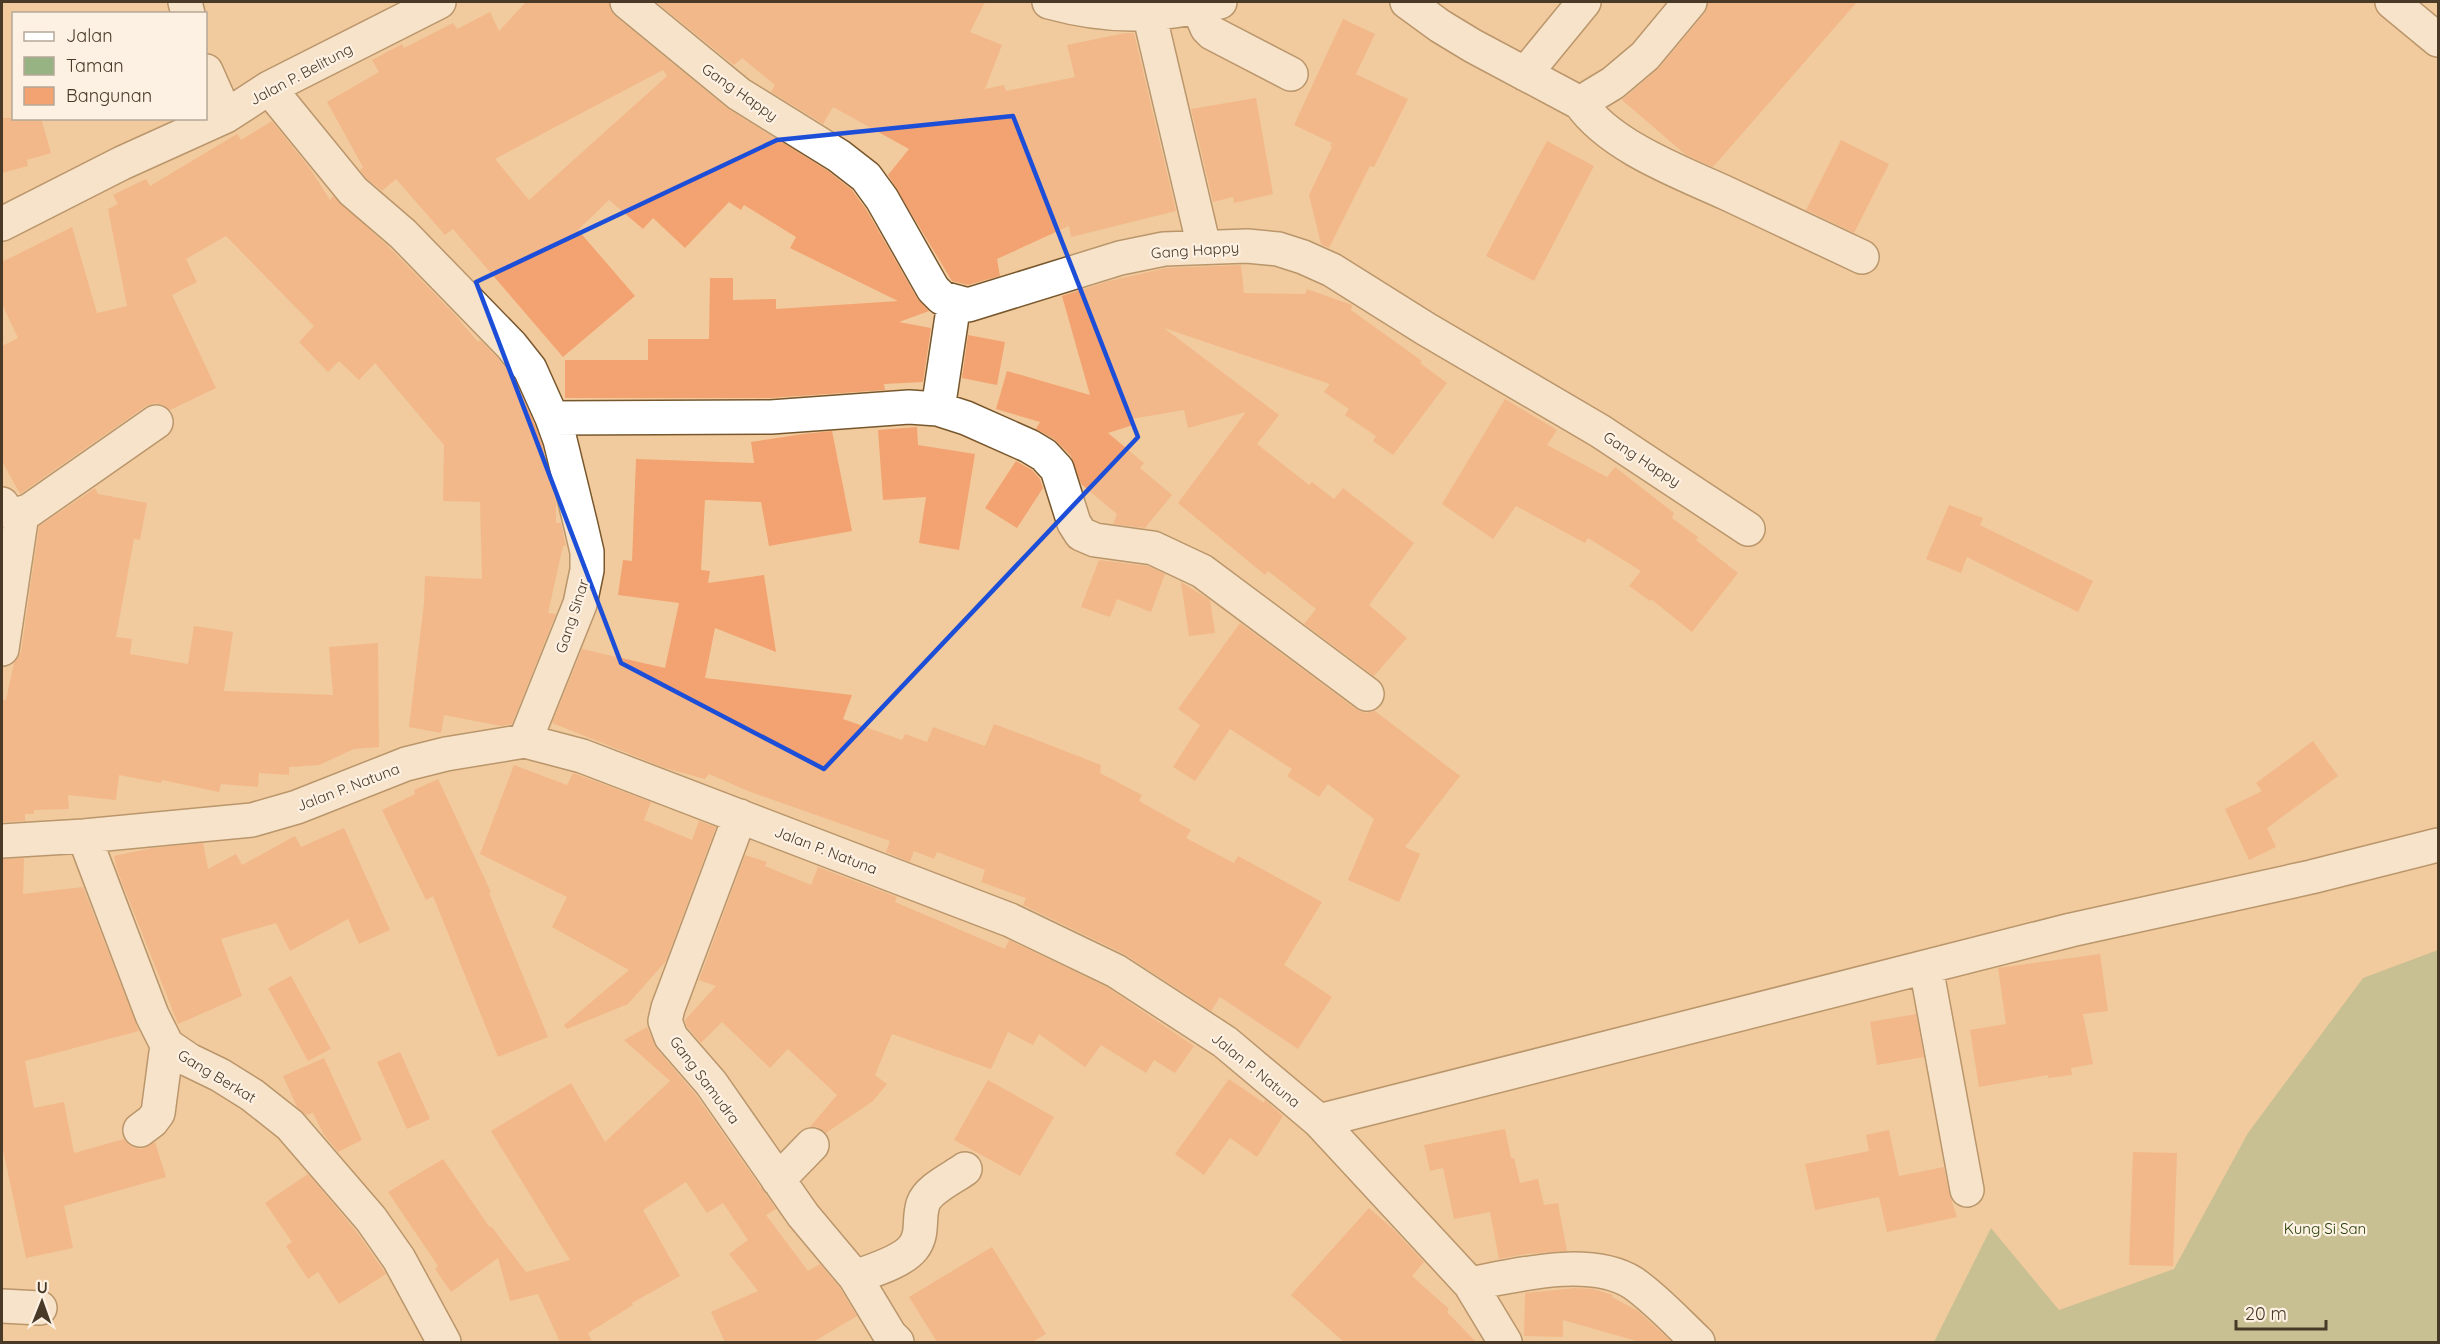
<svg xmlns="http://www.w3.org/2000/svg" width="2440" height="1344" font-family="Quicksand,sans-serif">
<rect width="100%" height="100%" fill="#f1cb9e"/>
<path fill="#98b383" d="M2438,950v392h-504l57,-114 68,82 115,-41 74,-136 115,-155z"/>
<path fill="#f3a271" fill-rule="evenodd" d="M526,2h83l1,7 5,7 112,92 101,63 24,19 14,19 51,89 12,13 -30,11 32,6 -8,54 -39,2 1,6 -115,8h-205v-38h83v-21h61l1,-61h23v22l43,-1v10l122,-8 -108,-53 6,-11 -52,-32 -3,5 -12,-8 -44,46 -32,-30 -10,11 -34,-29 -31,30 57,66 -72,61 -110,-128 -8,6 -49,-56 -14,12 -16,-13 -6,-8 3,-3 -36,-65 52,-30 -7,-12 30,-16 2,4 49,-25 4,6 33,-17 9,19zM663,70l4,6 -138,124 -34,-41z
M656,2h329l-15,30 32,13 -17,44 19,-4 2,6 69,-14 -8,-32 58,-12h9l42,178 -105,26 -2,-11 -72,33 3,17 -32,9 -16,-4 -64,-106 21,-26 -76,-42 -10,17 -52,-32 4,-7 -33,-27 -8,7z
M1708,2h149l-144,165 -27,-12 -64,-55 37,-32 45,-54z
M1343,19l32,15 -19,40 52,25 -34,68 -4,-1 -41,82 -8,-4 -12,-49 23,-48 -2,-1 2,-3 -38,-18z
M1256,98l17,96 -39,9 -1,-6 -20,5 -22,-93z
M2,118h39l10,35 -24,7 1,6 -26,7z
M272,121l39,49 19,30 3,-4 57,52 66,68 22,26 2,-2 17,17 17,22 21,46 7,20 14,58v20h5l5,23h-3l-15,67 8,1 -44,110 -11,2 -57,-11 -3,18 -32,-6 15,-124 1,-27 57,3 -2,-77 -37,-1 1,-56 -69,-82 -16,17 -20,-19 -11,11 -29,-30 15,-16 -88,-90 -40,23 11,23 -25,13 44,93 -46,22 -7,-5 -8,-2 -9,3 -126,88 -18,-33v-115l16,-8 -16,-34v-42l70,-35 25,86 30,-7 -19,-97 10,-5 -5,-9 33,-16 4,7 87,-52 4,6z
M1841,140l48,24 -35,69 -48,-23z
M1547,141l47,25 -60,115 -48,-25z
M1241,265l3,28 61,1 2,-5 45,16 -1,5 71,51 -2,2 27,20 -54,72 -20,-14 3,-5 -31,-21 4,-6 -25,-17 6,-8 -166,-56 115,87 -22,29 52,41 3,-3 22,17 9,-11 71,55 -45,62 38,33 -33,38 -70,-52 12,-15 -48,-38 -3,4 -87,-72 68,-91 -58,16 -4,-18 -53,9 2,6 -25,8 36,30 -4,5 32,27 -27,33 -32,-4 4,-10 -36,-30 -10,-28 -17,-17 -18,-10 4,-7 -44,-13 11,-38 83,24 -28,-99 47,-15 57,-13z
M968,335l37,7 -8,43 -35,-7z
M1505,399l52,31 -10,15 60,32 8,-10 59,46 -2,5 26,19 -2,3 42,33 -46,59 -41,-33 -1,2 -21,-15 12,-15 -53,-33 -3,5 -69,-37 -23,33 -51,-35z
M917,427l1,18 57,9 -16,96 -40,-7 7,-46 -43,3 -5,-70z
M832,431l20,100 -83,15 -8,-44 -56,-2 -4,70 9,1 -2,12 56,-8 12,77 -61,-24 -10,50 147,17 -9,24 59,21 3,-6 22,8 6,-15 52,19 9,-22 35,13 72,28 -1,8 42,22 -3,6 52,29 -5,8 48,25 4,-7 84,46 -38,63 48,32 -34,52 -78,-52 -9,14 -87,-57 -101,-49 3,-7 -45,-16 4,-12 -48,-18 -3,7 -20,-8 -4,11 -24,-10 4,-11 -142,-50 -39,-17 -4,5 -40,-11 -113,-45 30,-74 83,19 14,-65 -61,-8 5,-35 9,1 4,-102 118,4 -3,-21 52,-8z
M1016,461l16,9 8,9 3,9 -26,40 -32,-20z
M95,488l3,6 49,9 -7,37 -6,-1 -18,98 16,2 -2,15 58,10 6,-38 39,6 -9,59 109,4 -4,-48 49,-4 1,104 -25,2 -35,16 -30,2v8l-30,-2 -1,14 -37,-3 -2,8 -57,-12 -1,3 -42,-8 -3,25 -48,-5 1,14 -35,1v4h-9v7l-23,1v-122h4l8,-37 7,-11 18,-126z
M1949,505l34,13 -3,7 113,56 -15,31 -111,-55 -6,16 -35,-14z
M1099,560l49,6 17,8 -14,38 -34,-13 -7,18 -29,-10z
M1181,582l29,18 5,33 -26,3z
M1240,623l116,86 9,4 10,-2 85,65 -55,71 15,7 -21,48 -51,-22 26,-61 -46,-35 -9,13 -32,-21 5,-7 -62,-40 -35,52 -22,-14 27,-42 -22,-16z
M2313,741l25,35 -71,52 9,19 -27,13 -24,-51 37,-18 -6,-8z
M514,765l53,20 6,-12 3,1 75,28 -7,18 48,20 7,-19 17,6 -50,134 -38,43 -61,25 -3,-4 65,-55 -77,-43 15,-30 -87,-43z
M438,779l53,113 -2,1 59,144 -50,20 -65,-161 -7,4 -44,-90 33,-16 -1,-4z
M344,828l46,102 -31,14 -11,-25 -58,32 -14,-28 -55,16 21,57 -64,28 -61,-154 -3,-14 38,-8 51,-5 5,26 28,-15 6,11 53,-29 6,11z
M745,855l22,7 -2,4 46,19 7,-18 79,30 -2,5 110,47 4,-9 98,47 87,59 -19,27 -21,-13 -8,13 -45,-28 -16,22 -46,-33 -6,11 -25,-13 -17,37 -99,-35 -17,41 12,9 -14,17 -47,32 -9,-6h-7l27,-32 -49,-46 -18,19 -48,-46 -21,21 -14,-16 -2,-7 31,-34 -17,-6z
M24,858l-1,36 60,-7 56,144 -114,30 9,47 30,-6 10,51 50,-14 8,8 10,2 13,-7 11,35 -102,29 9,42 -47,10 -24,-113v-286z
M2100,954l8,57 -25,3 10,50 -22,4 1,7 -24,3v-3l-69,12 -9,-57 36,-6 -8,-56z
M291,976l40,73 -23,12 -40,-73z
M1916,1014l8,43 -47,8 -7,-43z
M647,1027l10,22 39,46 80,114 -10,6 42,56 12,-7 20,24 17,28 -44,26h-88l-14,-30 47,-21 -29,-37 19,-14 -25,-37 -16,10 -21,-31 -43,28 37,66 -48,27 1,2 -45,28 4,9h-32l-22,-48 -28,7 -12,-43 -47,34 -16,-23 3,-3 -50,-74 55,-33 47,69 1,-2 35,46 44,-12 -79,-129 80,-48 34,59 65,-61 -46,-41z
M400,1052l30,67 -23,10 -30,-67z
M324,1058l38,82 -24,12 -14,-17 -11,-22 -7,2 -9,-8 -14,-31z
M1229,1079l35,24 1,-3 18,16 -26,41 -27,-19 -26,37 -29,-21z
M988,1080l66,37 -34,59 -66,-36z
M1505,1129l6,29h3l6,25 18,-4 6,26 14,-2 9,48 -42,3 -26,5 -9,-47 -36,7 -11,-51 -13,3 -6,-26z
M1889,1130l10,46 45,-9 5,26 8,24 -70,15 -8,-35 -64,13 -10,-46 64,-13 -3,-16z
M2133,1152l44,1 -4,113 -44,-1z
M308,1174l48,57 30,43 -47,30 -21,-32 -10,7 -22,-33 6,-4 -27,-39z
M1369,1208l24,21 31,33 -12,14 37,33 -2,3 29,30h-132l-53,-47z
M992,1247l54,87 -14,8h-95l-28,-45z
M1575,1288l18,1 20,6 -1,2 26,14 34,31h-32l-77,-22v17l-39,-1 1,-43z"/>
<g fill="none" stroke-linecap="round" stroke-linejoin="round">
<g stroke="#78572d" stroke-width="36">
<path id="minor" d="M185,2l3,12
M627,2l112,92 100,62 27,21 16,22 51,90 9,9 26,7 152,-47 44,-9 83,-3 31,3 25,8 29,13 94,59 174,102 148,98
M1049,2c62,17 109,15 171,0
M1407,2l33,24 33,20 107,57 33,-20 32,-27 45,-54
M2392,2l46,38
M1198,7l9,21 5,5 79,41
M1149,13l55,234
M206,71l20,45
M1525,74l59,-72
M269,88l84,103 50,43 108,111 19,24 22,49 219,-1 138,-10 29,2 28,9 63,28 15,9 13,14 17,54 7,11 14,6 58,8 49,23 165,123
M1580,103c31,44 100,69 148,91 44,21 89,42 134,63
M2,224l120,-61 104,-47 43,-28 170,-86
M938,409l16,-106
M2,504c6,11 18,11 28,6l126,-88
M2,649l20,-135
M525,741l55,-137 7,-34v-18l-6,-26 -21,-86 -8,-22
M740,816l-72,192 -3,13 6,16 40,46 92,132 52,62 35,58 7,7
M84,836l68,179 15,30 22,15 31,15 32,20 38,30 81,94 28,40 45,83
M2,841l82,-5 168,-16 45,-13 109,-43 40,-10 79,-13 57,15 428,164 106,51 109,71 94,79 151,163 35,58
M1926,967l41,223
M1319,1121l752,-191 240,-53 127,-32
M140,1130l12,-9 6,-8 9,-68
M778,1180l34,-35
M855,1277c16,-6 47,-15 58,-29 11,-14 5,-28 10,-44 5,-15 30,-26 42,-35
M1470,1284c47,-9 120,-28 163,-1 23,16 45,40 65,59
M2,1306l38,2"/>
</g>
<use href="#minor" stroke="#fff" stroke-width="33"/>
</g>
<path d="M0 0H2440V1344H0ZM1013,116l125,321 -314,332 -203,-106 -145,-381 301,-142z" fill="#f1cb9e" fill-opacity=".55" fill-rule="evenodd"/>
<path fill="none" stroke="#1d4ed8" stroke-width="4.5" stroke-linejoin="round" d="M1013,116l125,321 -314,332 -203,-106 -145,-381 301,-142z"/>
<g text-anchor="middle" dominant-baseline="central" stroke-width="4.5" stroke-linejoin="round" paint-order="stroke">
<g font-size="15" fill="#493a27" stroke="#fdf1e4">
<text transform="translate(301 74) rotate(-28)">Jalan P. Belitung</text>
<text transform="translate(740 92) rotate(35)">Gang Happy</text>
<text transform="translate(1195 250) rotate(-4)">Gang Happy</text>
<text transform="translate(1642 459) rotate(33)">Gang Happy</text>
<text transform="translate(572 616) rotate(-72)">Gang Sinar</text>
<text transform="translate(348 787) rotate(-21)">Jalan P. Natuna</text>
<text transform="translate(826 850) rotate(21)">Jalan P. Natuna</text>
<text transform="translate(1256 1070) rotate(39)">Jalan P. Natuna</text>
<text transform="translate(217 1076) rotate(31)">Gang Berkat</text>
<text transform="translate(705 1080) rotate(53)">Gang Samudra</text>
</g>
<g font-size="15" fill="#274108" stroke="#fdf1e4">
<text x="2325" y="1228">Kung Si San</text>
</g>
</g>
<rect width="2440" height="1344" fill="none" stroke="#493a27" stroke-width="6"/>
<rect x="12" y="12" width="195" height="108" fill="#fdf1e4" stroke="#b5a898" stroke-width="1.5"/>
<rect x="24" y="32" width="30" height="9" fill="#ffffff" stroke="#b5a898" stroke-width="1.5"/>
<text x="66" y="42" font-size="18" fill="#493a27">Jalan</text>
<rect x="24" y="57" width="30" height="18" fill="#98b383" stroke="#b5a898" stroke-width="1.5"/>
<text x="66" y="72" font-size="18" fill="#493a27">Taman</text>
<rect x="24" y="87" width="30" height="18" fill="#f3a271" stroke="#b5a898" stroke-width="1.5"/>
<text x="66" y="102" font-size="18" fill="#493a27">Bangunan</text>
<g transform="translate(42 1302) rotate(1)" stroke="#fdf1e4" stroke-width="4.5" paint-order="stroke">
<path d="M0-4.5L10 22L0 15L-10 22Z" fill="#493a27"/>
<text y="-9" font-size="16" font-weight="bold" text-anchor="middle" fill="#493a27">U</text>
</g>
<path d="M2236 1320v9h90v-9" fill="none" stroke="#493a27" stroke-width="3"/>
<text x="2245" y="1320" font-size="18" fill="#493a27" stroke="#fdf1e4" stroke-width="4.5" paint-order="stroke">20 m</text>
</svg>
